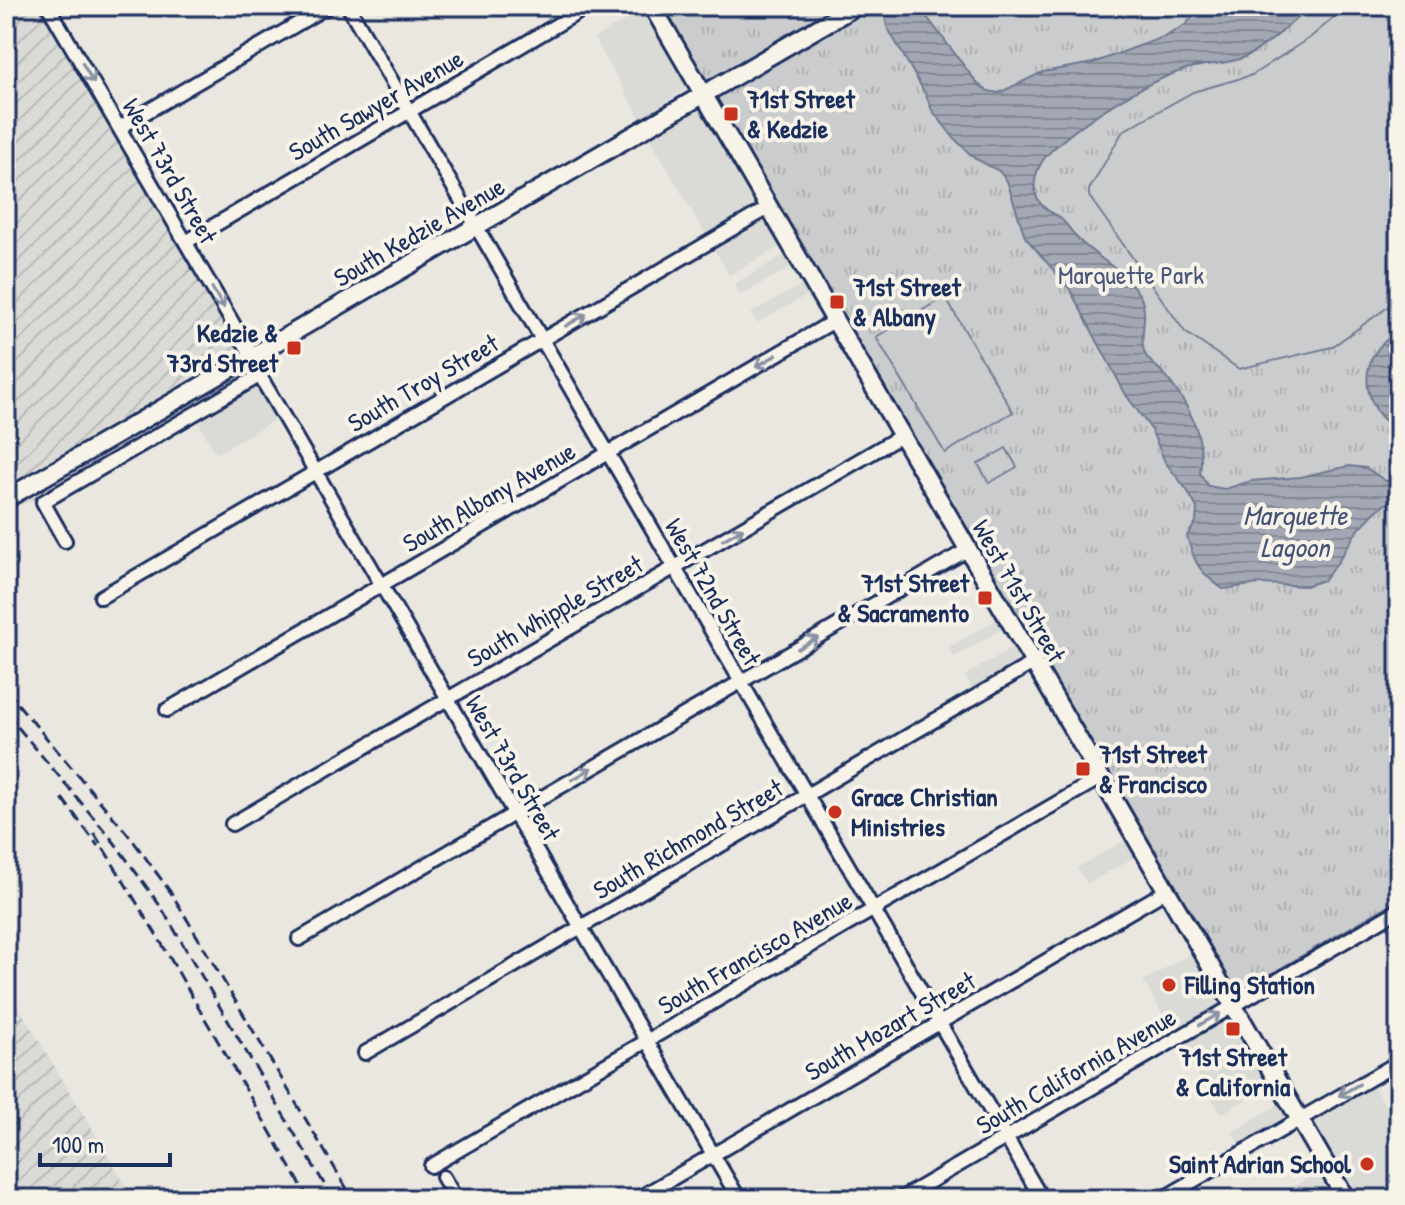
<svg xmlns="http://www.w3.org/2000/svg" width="1405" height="1205" viewBox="0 0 1405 1205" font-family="'Patrick Hand',sans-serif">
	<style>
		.built { fill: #dadad6 }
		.industrial { fill: url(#industrial-furrows) }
		.park { fill: url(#park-tufts); stroke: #737e96; stroke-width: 2 }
		.pitch { fill: #cbcccd; stroke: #737e96; stroke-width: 2 }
		.water { fill: url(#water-rules); stroke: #6d7892; stroke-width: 2 }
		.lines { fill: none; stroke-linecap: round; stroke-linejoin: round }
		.minor-casing { stroke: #1b2f5e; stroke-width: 18 }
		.major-casing { stroke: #1b2f5e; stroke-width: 22 }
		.minor { stroke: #f7f3e8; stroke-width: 12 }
		.major { stroke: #f7f3e8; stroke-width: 16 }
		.rail { stroke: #1b2f5e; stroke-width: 3; stroke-dasharray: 12 6; stroke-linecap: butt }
		.oneway { stroke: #8991a3 }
		.poi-dot { fill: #c8321e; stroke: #f7f3e8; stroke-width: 3 }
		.labels { text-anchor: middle; stroke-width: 8; stroke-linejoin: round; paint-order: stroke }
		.poi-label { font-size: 26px; font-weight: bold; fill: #1b2f5e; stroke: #f7f3e8; text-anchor: start }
		.street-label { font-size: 26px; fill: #1b2f5e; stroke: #f7f3e8 }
		.park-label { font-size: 26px; fill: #47567a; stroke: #f7f3e8 }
		.water-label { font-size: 28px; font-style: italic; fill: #445378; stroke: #f7f3e8 }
	</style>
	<defs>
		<pattern id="industrial-furrows" width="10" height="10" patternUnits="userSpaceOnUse" patternTransform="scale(2)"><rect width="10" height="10" fill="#dadad6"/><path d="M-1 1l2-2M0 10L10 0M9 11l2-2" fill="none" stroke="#babbba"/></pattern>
		<pattern id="park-tufts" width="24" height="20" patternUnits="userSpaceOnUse" patternTransform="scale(2)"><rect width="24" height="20" fill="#cbcccd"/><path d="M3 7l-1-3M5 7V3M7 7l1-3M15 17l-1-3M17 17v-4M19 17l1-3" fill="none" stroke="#aeb0b2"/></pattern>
		<pattern id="water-rules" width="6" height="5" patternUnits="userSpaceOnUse" patternTransform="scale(2)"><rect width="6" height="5" fill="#a3a8b4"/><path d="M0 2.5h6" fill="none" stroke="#848996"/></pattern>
	</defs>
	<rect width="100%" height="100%" fill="#eae7e0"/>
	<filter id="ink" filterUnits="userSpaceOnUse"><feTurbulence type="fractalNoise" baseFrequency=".0125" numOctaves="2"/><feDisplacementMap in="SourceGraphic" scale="16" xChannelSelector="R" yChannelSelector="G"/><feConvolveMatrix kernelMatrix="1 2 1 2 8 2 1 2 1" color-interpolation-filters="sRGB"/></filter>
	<g filter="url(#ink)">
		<path class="built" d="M643,10L688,88L641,119L594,38Z
			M701,108L758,208L707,237L648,135Z
			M765,217L781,246L729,275L713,247Z
			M786,254L793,266L741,295L734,284Z
			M803,284L809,294L757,323L751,313Z
			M256,383L276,419L216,454L196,418Z
			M998,619L1004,628L954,657L949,647Z
			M1014,646L1023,662L974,691L965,676Z
			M1127,839L1137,856L1087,884L1077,868Z
			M1192,953L1221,1003L1173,1032L1143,981Z
			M1227,1015L1270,1085L1221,1114L1179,1043Z
			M1373,1084L1399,1130V1199H1356L1310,1120Z
			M1281,1103L1289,1117L1240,1146L1232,1132Z
			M1320,1171L1336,1199H1272Z"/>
		<path class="industrial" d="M6,6H44L243,347L22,477L35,499L6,512Z
			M6,986L109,1157L133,1199H6Z"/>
		<path class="park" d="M662,6H1399V899L1245,989L1241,990L1233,985Z"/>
		<path class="pitch" d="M1347,6H1399V299L1332,347L1239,369L1185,332L1089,196V190L1123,131L1193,92L1252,75L1311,37Z
			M945,297L1013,412L945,453L876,337Z
			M1006,448L1017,467L989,483L978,464Z"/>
		<path class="water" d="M883,6L920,8L978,84L988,91L999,93L1043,72L1093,63L1166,36L1185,25L1203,6H1312C1289,23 1272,44 1245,57C1227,65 1206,63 1186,69C1141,84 1086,118 1052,150C1036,164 1026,192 1045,208C1049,212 1056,214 1060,218C1068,224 1072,234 1080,241C1100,260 1128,273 1141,298C1150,317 1136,340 1147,357C1150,362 1156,366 1160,370C1186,399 1206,433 1200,473L1208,486L1225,489L1251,481L1300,477L1349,466L1366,468L1386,481H1396L1399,478V495L1376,511L1357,531L1338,562L1324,580L1305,586L1259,584L1223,589C1200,573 1194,563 1187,536L1196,522L1197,508L1187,490L1165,462L1151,429L1126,395L1069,288L1025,237L1007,181L999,171L974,158L954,138L932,110L925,93L887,27Z
			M1399,328V428C1374,421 1362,387 1370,363C1374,349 1389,338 1399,328Z"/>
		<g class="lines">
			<g class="minor-casing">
				<path id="minor" d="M48,6L253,358
					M348,6L1042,1199
					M119,128L328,6
					M186,242L589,6
					M250,359L739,1199
					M65,541L43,502L259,376
					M101,597L768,208
					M167,710L834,321
					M232,824L901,436
					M299,939L967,550
					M365,1053L1033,663
					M431,1166L1100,778
					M443,1177L456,1199
					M637,1199L1166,891
					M900,1199L1399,910
					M1162,1199L1399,1062"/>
			</g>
			<g class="major-casing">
				<path id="major" d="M652,6L1346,1199
					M6,499L856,6"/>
			</g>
			<use href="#minor" class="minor"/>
			<use href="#major" class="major"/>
			<path class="rail" d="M6,690L131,838L172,894L353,1199
				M6,713L114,842L161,907L333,1199
				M62,798L98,846
				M94,833L159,939L309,1199"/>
		</g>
		<defs><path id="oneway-shaft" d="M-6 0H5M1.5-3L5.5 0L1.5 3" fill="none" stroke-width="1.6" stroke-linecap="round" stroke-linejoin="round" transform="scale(2)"/></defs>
		<g class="oneway">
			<use href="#oneway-shaft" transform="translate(88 73) rotate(60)"/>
			<use href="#oneway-shaft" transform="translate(218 298) rotate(60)"/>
			<use href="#oneway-shaft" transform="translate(576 320) rotate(-30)"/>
			<use href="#oneway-shaft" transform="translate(766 361) rotate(150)"/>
			<use href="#oneway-shaft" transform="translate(733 534) rotate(-30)"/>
			<use href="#oneway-shaft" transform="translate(808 643) rotate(-30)"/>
			<use href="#oneway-shaft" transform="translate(582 774) rotate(-30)"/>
			<use href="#oneway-shaft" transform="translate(1210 1019) rotate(-30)"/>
			<use href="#oneway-shaft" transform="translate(1349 1090) rotate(150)"/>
		</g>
	</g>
	<g class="poi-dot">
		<rect x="723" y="106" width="16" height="16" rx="4"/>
		<rect x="829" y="294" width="16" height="16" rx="4"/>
		<rect x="286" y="340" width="16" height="16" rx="4"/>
		<rect x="977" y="590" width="16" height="16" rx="4"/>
		<rect x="1075" y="761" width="16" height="16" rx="4"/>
		<circle cx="835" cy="812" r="8"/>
		<circle cx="1169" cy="985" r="8"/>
		<rect x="1225" y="1021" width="16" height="16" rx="4"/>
		<circle cx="1367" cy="1164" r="8"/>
	</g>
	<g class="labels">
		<g class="poi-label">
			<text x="747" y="108">71st Street<tspan x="747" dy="30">&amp; Kedzie</tspan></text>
			<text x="853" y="296">71st Street<tspan x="853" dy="30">&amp; Albany</tspan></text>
			<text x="278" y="342" text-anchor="end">Kedzie &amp;<tspan x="278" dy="30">73rd Street</tspan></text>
			<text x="969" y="592" text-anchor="end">71st Street<tspan x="969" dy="30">&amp; Sacramento</tspan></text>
			<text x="1099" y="763">71st Street<tspan x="1099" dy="30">&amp; Francisco</tspan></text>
			<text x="851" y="806">Grace Christian<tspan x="851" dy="30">Ministries</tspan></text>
			<text x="1185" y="994">Filling Station</text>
			<text x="1233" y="1066" text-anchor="middle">71st Street<tspan x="1233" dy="30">&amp; California</tspan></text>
			<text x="1351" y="1173" text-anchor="end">Saint Adrian School</text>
		</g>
		<g class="street-label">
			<text transform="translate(376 105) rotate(-30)" y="9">South Sawyer Avenue</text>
			<text transform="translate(170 171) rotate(60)" y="9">West 73rd Street</text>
			<text transform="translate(419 232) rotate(-30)" y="9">South Kedzie Avenue</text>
			<text transform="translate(423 383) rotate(-30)" y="9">South Troy Street</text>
			<text transform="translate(489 497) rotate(-30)" y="9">South Albany Avenue</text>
			<text transform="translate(1019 591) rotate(60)" y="9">West 71st Street</text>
			<text transform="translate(713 592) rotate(60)" y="9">West 72nd Street</text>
			<text transform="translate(555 611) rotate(-30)" y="9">South Whipple Street</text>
			<text transform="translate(513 768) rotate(60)" y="9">West 73rd Street</text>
			<text transform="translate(688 839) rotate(-30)" y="9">South Richmond Street</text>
			<text transform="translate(755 953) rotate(-30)" y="9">South Francisco Avenue</text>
			<text transform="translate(890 1026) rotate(-30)" y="9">South Mozart Street</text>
			<text transform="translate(1076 1071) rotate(-30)" y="9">South California Avenue</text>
		</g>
		<g class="park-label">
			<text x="1131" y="284">Marquette Park</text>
		</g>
		<g class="water-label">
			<text x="1295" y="525">Marquette<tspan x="1295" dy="32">Lagoon</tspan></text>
		</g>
	</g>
	<rect width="1405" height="1205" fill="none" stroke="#f7f3e8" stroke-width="32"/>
	<rect x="16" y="16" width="1373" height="1173" fill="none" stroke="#1b2f5e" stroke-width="3" filter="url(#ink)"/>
	<path d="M40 1153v12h130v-12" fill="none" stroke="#1b2f5e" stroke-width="4"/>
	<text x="52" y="1153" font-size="24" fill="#1b2f5e" stroke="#f7f3e8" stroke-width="6" paint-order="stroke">100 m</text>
</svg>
